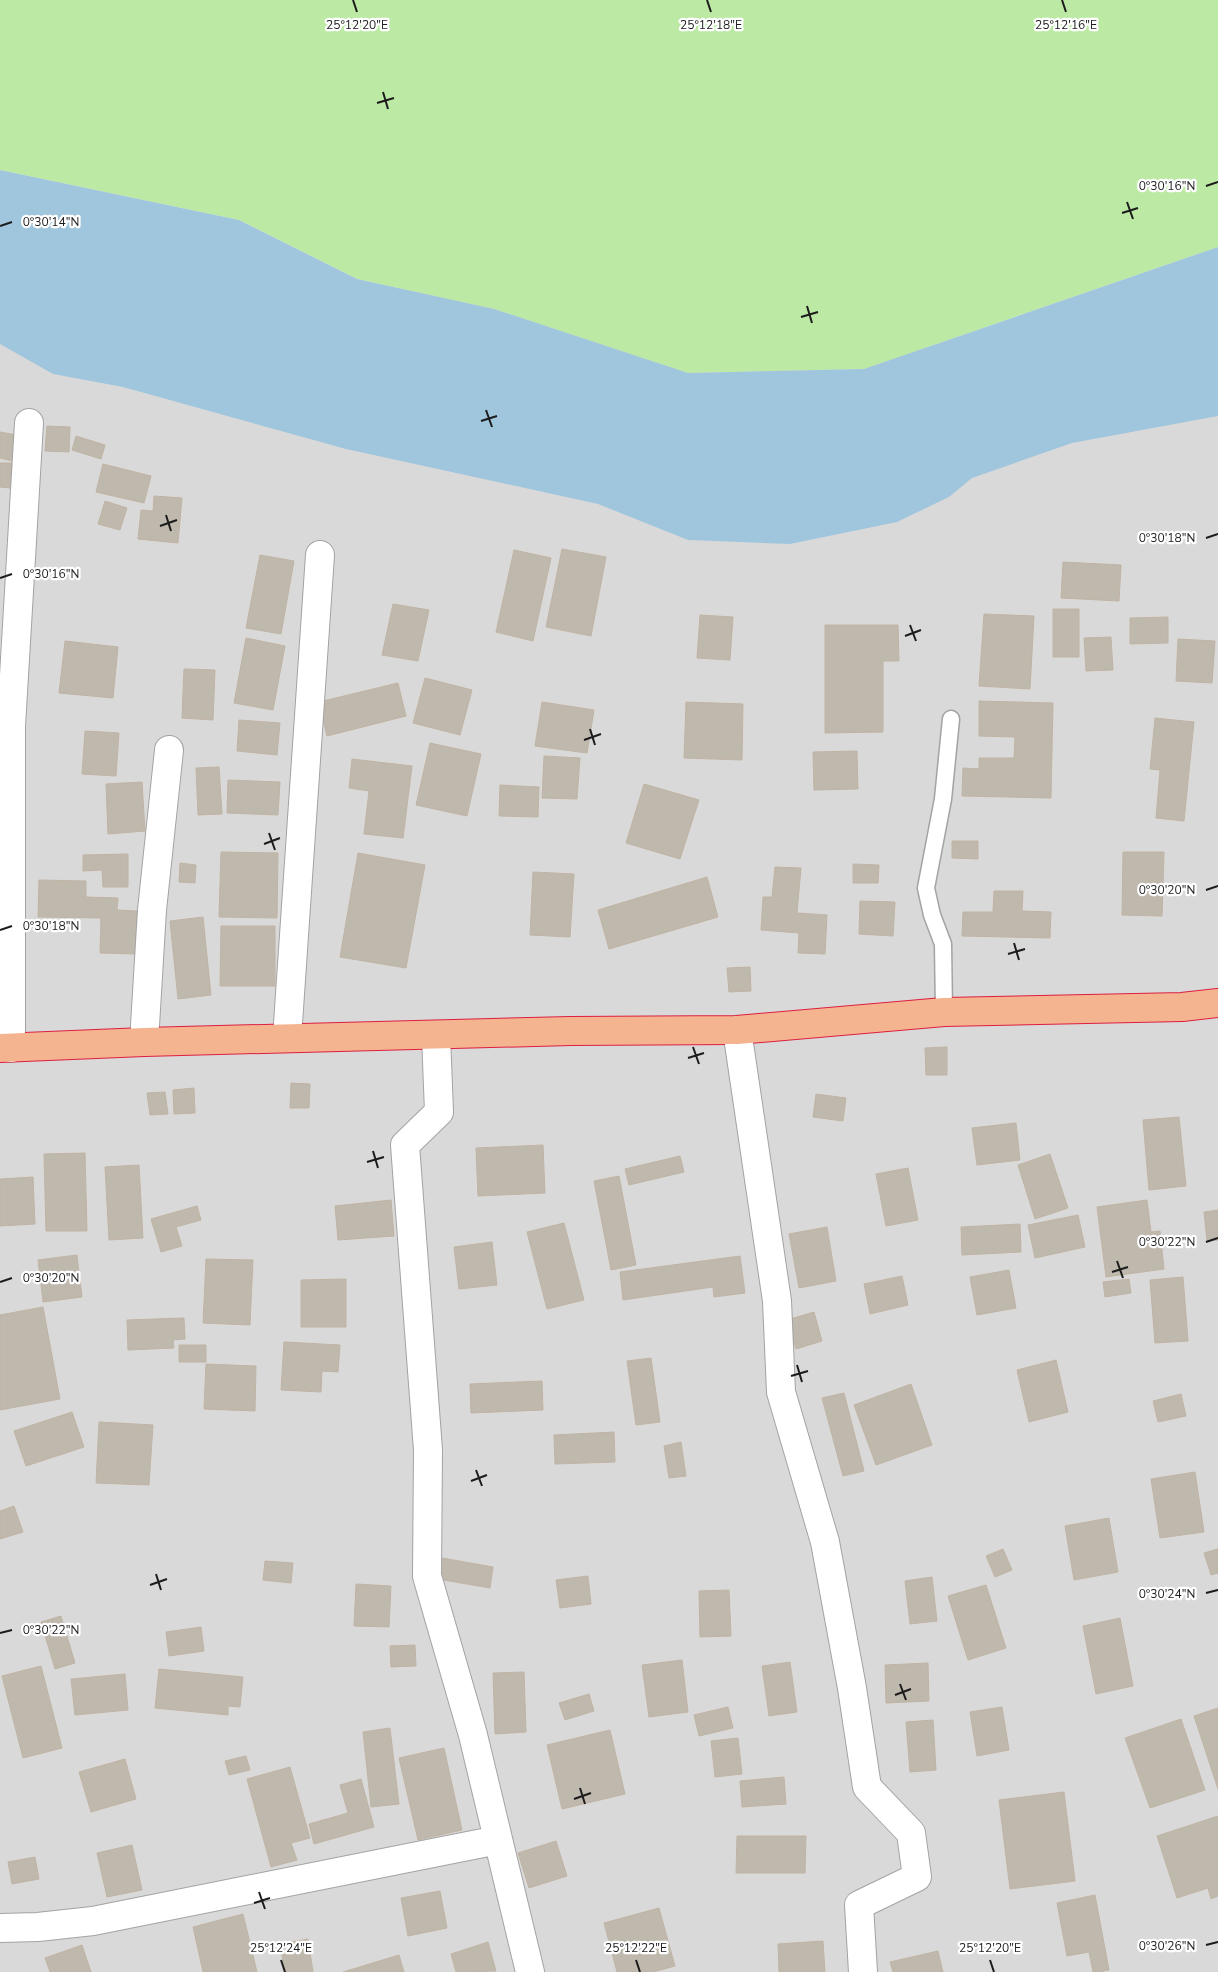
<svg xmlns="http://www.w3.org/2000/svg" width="1218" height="1972" viewBox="0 0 1218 1972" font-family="'Nunito Sans',sans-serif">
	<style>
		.residential { fill: #dad9d9 }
		.grass { fill: #bceaa5 }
		.water { fill: #a0c6dd }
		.building { fill: #bfb8ad; stroke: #c0b4a3 }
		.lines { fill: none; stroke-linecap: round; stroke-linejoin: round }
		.service-casing { stroke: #a3a3a3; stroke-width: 19 }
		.minor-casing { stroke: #a3a3a3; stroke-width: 30 }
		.trunk-casing { stroke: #dc1e41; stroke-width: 30 }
		.service { stroke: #fff; stroke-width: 16 }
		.minor { stroke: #fff; stroke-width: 28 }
		.trunk { stroke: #f4b48f; stroke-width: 28 }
		.ticks { fill: none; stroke: #1c1c1c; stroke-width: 2 }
		.ticks-label { font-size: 12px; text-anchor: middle; fill: #1c1c1c; stroke: #fff; stroke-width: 4.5; stroke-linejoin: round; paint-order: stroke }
	</style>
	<rect width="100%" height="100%" fill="#eeece1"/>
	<path class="residential" d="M0,245L859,339L1218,361V1972H0Z"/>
	<path class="grass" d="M0,0H1218V247L864,369L688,373L494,309L357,279L239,220L0,170Z"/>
	<path class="water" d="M0,170L239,220L357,279L494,309L688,373L864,369L1218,247V416L1072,443L972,478L949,497L897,522L790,544L688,540L598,504L346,449L123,387L53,374L0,344Z"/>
	<path class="building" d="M47,426L70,427L69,452L45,451Z
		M0,432L17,435L12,461L0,458Z
		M76,436L105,445L101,459L72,450Z
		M0,463H12L10,488L0,487Z
		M103,464L151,476L144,503L96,492Z
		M154,496L182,498L178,543L138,539L141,510L153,511Z
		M105,501L127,508L120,530L98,524Z
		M562,549L606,557L591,636L546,627Z
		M514,550L551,558L533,641L496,632Z
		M260,555L294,561L281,634L246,628Z
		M1063,562L1121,565L1119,601L1061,598Z
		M393,604L429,610L418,661L382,655Z
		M1053,609H1079V657H1053Z
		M984,614L1034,616L1030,689L979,686Z
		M700,615L733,617L730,660L697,658Z
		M1168,617V643L1130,644V618Z
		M825,625H898L899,661H883V732L825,733Z
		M1111,637L1113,670L1086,671L1084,638Z
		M246,638L285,646L273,710L234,703Z
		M1178,639L1215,641L1212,683L1176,681Z
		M65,641L118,647L113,698L59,693Z
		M184,669L215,670L213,720L182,718Z
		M425,678L472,690L460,735L413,723Z
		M398,683L406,716L327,736L319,702Z
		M979,701L1053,703L1051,798L962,796L963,768L979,769V758H1014L1015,737L979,736Z
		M542,702L594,710L587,753L535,746Z
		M686,702L743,704L742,760L684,758Z
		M1155,718L1194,722L1184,821L1156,818L1160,770L1150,769Z
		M239,720L280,723L277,755L237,751Z
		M85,731L119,733L116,776L82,774Z
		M430,743L481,754L467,816L416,805Z
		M857,751L858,789L814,790L813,752Z
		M544,756L580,758L577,799L542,798Z
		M352,759L412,766L403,838L364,834L369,791L349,788Z
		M219,767L222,814L198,815L196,768Z
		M228,780L280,782L278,815L227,813Z
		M142,782L145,831L108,834L106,784Z
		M644,784L699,800L680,859L626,843Z
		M500,785L539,787L538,817L499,816Z
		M952,841H978V859L952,858Z
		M221,852L278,853L277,918L219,917Z
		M1123,852H1164L1162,916L1122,915Z
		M358,853L425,865L406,968L340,957Z
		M128,854V887H103L102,870L83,871V855Z
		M180,863L196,865L195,883L179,882Z
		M853,864L879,865L878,883H853Z
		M775,867L801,868L797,913L827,915L825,954L798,953L799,933L761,930L763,897H772Z
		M533,872L574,874L570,937L530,935Z
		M707,877L718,917L609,949L598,910Z
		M39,880L86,881V897L118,898L117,910L137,911L136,954L100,953L101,918L38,917Z
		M994,891H1023L1022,911L1051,912L1050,938L962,936L963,912H993Z
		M860,901L895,902L893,936L859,934Z
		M203,917L211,995L178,999L170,921Z
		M221,926H275V986H220Z
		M750,967L751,991L729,992L727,968Z
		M947,1047V1075H926L925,1048Z
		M291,1083L310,1084L309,1108H290Z
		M194,1088L195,1113L174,1114L173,1090Z
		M165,1092L168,1114L150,1115L147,1093Z
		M816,1094L846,1098L843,1121L813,1117Z
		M1179,1117L1186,1186L1149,1190L1143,1120Z
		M1016,1123L1020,1160L977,1165L972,1128Z
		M543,1145L545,1193L478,1196L476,1148Z
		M85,1153L87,1231H46L44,1154Z
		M1050,1154L1068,1208L1035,1219L1018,1165Z
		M680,1156L684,1172L629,1185L625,1169Z
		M139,1165L143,1238L109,1240L105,1167Z
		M908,1168L918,1220L886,1226L876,1174Z
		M619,1176L636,1265L611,1270L594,1181Z
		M33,1177L35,1224L0,1226V1179Z
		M391,1200L394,1236L338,1240L335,1206Z
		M1147,1200L1151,1232L1160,1231L1164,1269L1106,1277L1097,1207Z
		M197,1206L201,1220L176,1227L182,1246L161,1252L151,1219Z
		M1218,1210V1240L1207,1241L1204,1212Z
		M1078,1215L1085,1247L1035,1258L1028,1225Z
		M564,1223L584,1300L547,1309L527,1232Z
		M1020,1224L1021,1252L962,1255L961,1227Z
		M827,1227L836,1281L799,1288L789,1234Z
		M492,1242L497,1285L459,1289L454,1247Z
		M77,1255L82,1297L43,1302L38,1260Z
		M740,1256L745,1293L714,1297L713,1287L623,1300L620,1272Z
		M206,1259L253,1260L250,1325L203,1323Z
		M1009,1270L1016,1308L977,1315L970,1277Z
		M902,1276L908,1305L870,1314L864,1284Z
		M1183,1277L1188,1341L1155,1343L1150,1280Z
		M346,1279V1327H301V1280Z
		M1129,1279L1131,1293L1105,1297L1103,1282Z
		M43,1307L60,1399L0,1410V1315Z
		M814,1312L822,1341L796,1349L787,1320Z
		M184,1318L185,1339L173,1340L174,1348L128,1350L127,1320Z
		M284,1342L340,1345L338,1372L322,1371L321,1392L281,1390Z
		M179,1345H206V1362H179Z
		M651,1358L660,1422L636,1425L627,1361Z
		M1056,1360L1068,1412L1029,1422L1017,1370Z
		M206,1364L256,1366L255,1411L204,1409Z
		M542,1381L543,1410L471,1413L470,1384Z
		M911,1384L932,1445L876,1465L854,1405Z
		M844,1393L864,1471L843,1476L822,1398Z
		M1181,1394L1186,1416L1158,1422L1153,1401Z
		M72,1412L84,1447L26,1466L14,1431Z
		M99,1422L153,1425L149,1485L96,1483Z
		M614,1432L615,1462L555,1464L554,1435Z
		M681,1442L686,1476L669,1478L664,1446Z
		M1195,1472L1204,1532L1160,1538L1151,1479Z
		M14,1506L23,1532L0,1539V1511Z
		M1109,1518L1118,1572L1074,1580L1065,1526Z
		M1003,1549L1012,1570L995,1577L986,1556Z
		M1218,1549V1573L1211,1575L1204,1553Z
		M442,1558L493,1567L490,1588L438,1579Z
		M265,1561L293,1563L291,1583L263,1580Z
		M588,1576L591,1604L560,1608L556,1580Z
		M932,1577L937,1621L910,1624L905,1581Z
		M356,1584L391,1586L389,1627L354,1626Z
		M986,1585L1006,1648L968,1660L948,1596Z
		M729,1590L731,1636L700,1637L699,1591Z
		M61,1616L75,1663L55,1669L41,1622Z
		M1120,1618L1133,1686L1096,1694L1083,1626Z
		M201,1627L204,1651L169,1656L166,1632Z
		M415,1645L416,1666L391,1667L390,1646Z
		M682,1660L688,1712L649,1717L642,1665Z
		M790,1662L797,1712L769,1716L762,1666Z
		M928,1663L929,1701L886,1703L885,1665Z
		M41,1666L62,1748L23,1758L2,1676Z
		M159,1669L243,1677L240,1707L228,1706V1715L155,1708Z
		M524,1672L526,1732L495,1734L493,1673Z
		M125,1674L128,1710L75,1715L71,1679Z
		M589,1694L594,1711L565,1720L559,1703Z
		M728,1707L733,1728L699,1736L694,1715Z
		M1002,1707L1009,1750L977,1756L970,1712Z
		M1218,1708V1789L1194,1716Z
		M1181,1719L1205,1790L1150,1808L1125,1738Z
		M933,1720L936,1770L910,1772L906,1722Z
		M390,1728L399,1804L371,1807L363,1732Z
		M610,1730L625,1794L562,1809L547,1745Z
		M738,1738L742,1774L715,1777L711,1741Z
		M444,1748L462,1830L418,1840L399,1758Z
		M246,1756L250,1770L229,1775L225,1761Z
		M125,1759L136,1799L91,1812L79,1772Z
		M290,1767L310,1838L291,1843L297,1860L271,1867L247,1779Z
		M784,1777L786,1804L742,1807L740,1781Z
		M361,1779L374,1827L314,1844L309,1824L348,1813L340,1785Z
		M1064,1792L1075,1881L1010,1889L999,1800Z
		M1218,1816V1896L1211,1899L1208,1888L1177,1898L1157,1836Z
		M737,1836H806L805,1873H736Z
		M556,1841L567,1876L529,1888L518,1853Z
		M132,1845L142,1890L107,1897L97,1853Z
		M35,1857L39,1879L12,1884L8,1862Z
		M440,1891L447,1928L408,1936L401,1898Z
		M1095,1895L1109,1970L1099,1972H1093L1089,1952L1067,1956L1057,1903Z
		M659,1908L675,1966L653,1972H617L604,1923Z
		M243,1914L257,1972H203L193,1927Z
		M308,1939L313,1972H285L280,1944Z
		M823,1941L825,1972H779L778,1944Z
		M488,1942L496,1971L456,1972L451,1954Z
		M82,1945L91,1972H50L45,1958Z
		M938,1951L943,1972H893L890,1962Z
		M399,1955L404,1972H343Z"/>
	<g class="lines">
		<g class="service-casing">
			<path id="service" d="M944,1012L943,944L932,915L926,888L943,799L951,719"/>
		</g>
		<g class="minor-casing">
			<path id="minor" d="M737,1030L777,1301L781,1392L825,1542L852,1688L867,1787L911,1833L917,1877L859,1905L863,1972
				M436,1036L439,1112L405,1145L428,1450L427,1576L473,1735L530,1972
				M287,1038L320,555
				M144,1042L152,910L169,750
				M11,1048V726L29,423
				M0,1928L38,1927L93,1921L498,1840"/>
		</g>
		<g class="trunk-casing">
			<path id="trunk" d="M0,1048L144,1042L571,1031L737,1030L944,1012L1182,1007L1218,1003"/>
		</g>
		<use href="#service" class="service"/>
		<use href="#minor" class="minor"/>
		<use href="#trunk" class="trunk"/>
	</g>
	<path class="ticks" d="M353,0L357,12M707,0L711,12M1062,0L1066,12M383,92L388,109M377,103L394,98M1206,186L1218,182M1127,202L1133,219M1122,213L1138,208M0,226L12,222M807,306L812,323M801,317L818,312M486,410L492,427M481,421L497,416M166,515L171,531M160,526L177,520M1206,538L1218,534M0,578L12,574M910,625L916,641M905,636L921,630M590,729L595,745M584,740L601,734M269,833L275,850M264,844L280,838M1206,890L1218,886M0,930L12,926M1014,943L1019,960M1008,954L1025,949M693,1047L699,1064M688,1058L704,1053M373,1151L378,1168M367,1162L384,1157M1206,1242L1218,1238M1117,1261L1123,1278M1112,1272L1128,1267M0,1282L12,1278M797,1365L802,1382M791,1376L808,1371M476,1470L482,1486M471,1481L487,1475M156,1574L161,1590M150,1585L167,1579M1206,1593L1218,1590M0,1633L12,1630M900,1684L906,1700M895,1695L911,1689M580,1788L585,1804M574,1799L591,1793M259,1892L265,1909M254,1903L270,1898M1206,1945L1218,1942M281,1960L285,1972M636,1960L640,1972M990,1960L994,1972"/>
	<g class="ticks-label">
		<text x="357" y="29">25°12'20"E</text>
		<text x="711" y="29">25°12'18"E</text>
		<text x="1066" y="29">25°12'16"E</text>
		<text x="1167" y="190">0°30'16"N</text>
		<text x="51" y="226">0°30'14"N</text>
		<text x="1167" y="542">0°30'18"N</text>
		<text x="51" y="578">0°30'16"N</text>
		<text x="1167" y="894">0°30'20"N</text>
		<text x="51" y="930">0°30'18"N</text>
		<text x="1167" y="1246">0°30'22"N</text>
		<text x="51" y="1282">0°30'20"N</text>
		<text x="1167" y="1598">0°30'24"N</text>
		<text x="51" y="1634">0°30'22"N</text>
		<text x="1167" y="1950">0°30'26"N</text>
		<text x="281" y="1952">25°12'24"E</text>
		<text x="636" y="1952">25°12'22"E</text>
		<text x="990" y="1952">25°12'20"E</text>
	</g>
</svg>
